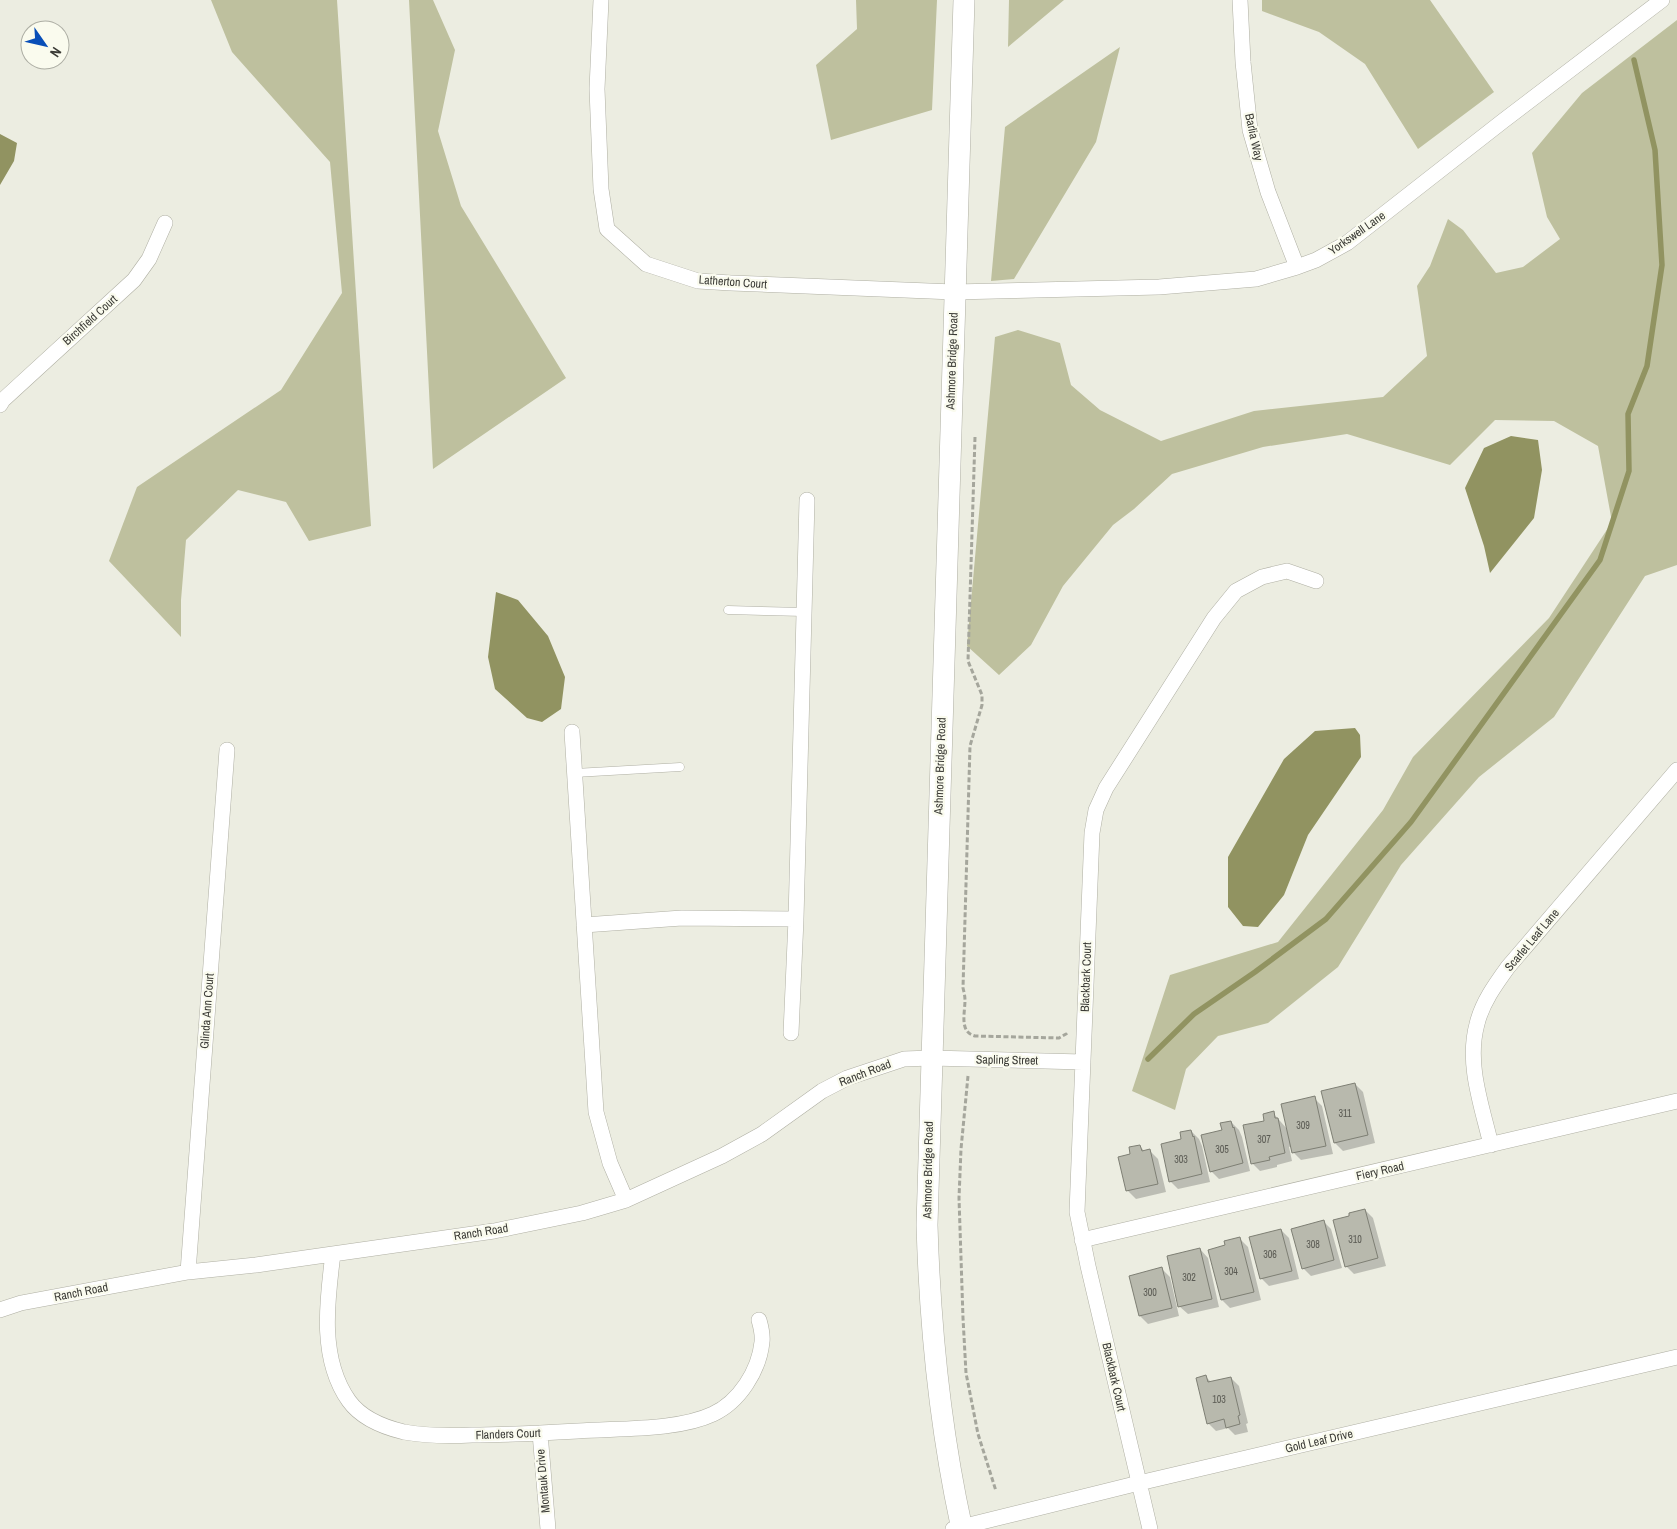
<svg xmlns="http://www.w3.org/2000/svg" width="1677" height="1529" viewBox="0 0 1677 1529" font-family="'Archivo Narrow',sans-serif">
	<style>
		.green { fill: #bec09e }
		.water { fill: #919361 }
		.shadow { fill: #0003 }
		.lines { fill: none; stroke-linecap: round; stroke-linejoin: round }
		.stream { stroke: #919361; stroke-width: 5.5 }
		.building { fill: #b8b9ad; stroke: #7e7f74 }
		.service-casing { stroke: #afafa3; stroke-width: 9 }
		.minor-casing { stroke: #afafa3; stroke-width: 16 }
		.secondary-casing { stroke: #afafa3; stroke-width: 22 }
		.path { stroke: #a5a69c; stroke-width: 3; stroke-dasharray: 5 2.5; stroke-linecap: butt }
		.service { stroke: #fff; stroke-width: 8 }
		.minor { stroke: #fff; stroke-width: 15 }
		.secondary { stroke: #fff; stroke-width: 21 }
		.labels { text-anchor: middle; stroke-width: 4.5; stroke-linejoin: round; paint-order: stroke }
		.number-label { font-size: 10px; fill: #5a5a53 }
		.street-label { font-size: 12px; fill: #3a3a35; stroke: #fafbee }
	</style>
	<rect width="100%" height="100%" fill="#ecede1"/>
	<path class="green" d="M211,0H337L371,526L309,541L286,502L238,490L186,540L181,600V637L109,561L137,487L281,390L342,293L330,162L232,52Z
		M409,0H433L455,50L438,131L461,206L566,378L433,469Z
		M856,0H937L932,110L831,140L816,65L857,29Z
		M1009,0H1064L1008,47Z
		M1262,0H1430L1494,92L1418,149L1365,64L1319,32L1262,11Z
		M1677,20V565L1645,576L1554,717L1479,777L1401,865L1338,967L1268,1023L1218,1036L1186,1069L1175,1110L1132,1091L1170,975L1278,942L1383,810L1413,757L1549,618L1612,522L1598,446L1554,421L1495,420L1450,465L1347,434L1263,447L1172,474L1134,509L1113,525L1063,586L1031,645L999,675L967,646L995,337L1018,330L1060,343L1071,385L1100,410L1161,441L1254,411L1383,397L1427,356L1417,286L1430,266L1448,219L1463,230L1496,273L1523,267L1560,239L1547,217L1532,153L1582,93Z
		M1120,47L1096,142L1014,279L991,281L1005,127Z"/>
	<path class="water" d="M0,134L17,143L14,161L0,185Z
		M1511,436L1538,440L1542,470L1534,518L1490,573L1484,546L1465,488L1484,448Z
		M496,592L518,600L548,636L565,677L561,709L542,722L527,718L495,689L488,657Z
		M1355,728L1360,735L1361,757L1308,835L1284,895L1258,927L1243,926L1228,907V857L1284,759L1315,731Z"/>
	<path class="shadow" d="M1355,1084L1363,1092L1375,1143L1343,1151L1335,1143Z
		M1314,1098L1322,1106L1333,1154L1301,1160L1293,1152L1292,1146L1289,1147L1292,1161L1277,1165V1167L1260,1171L1252,1163L1266,1122L1273,1113L1288,1130Z
		M1231,1122L1239,1130L1242,1137L1250,1171L1219,1179L1211,1171L1223,1131Z
		M1191,1131L1199,1139L1202,1146L1210,1182L1178,1189L1170,1181L1183,1140Z
		M1140,1146L1145,1152L1150,1151L1158,1159L1166,1192L1136,1199L1128,1191L1120,1158L1132,1155Z
		M1365,1210L1373,1218L1386,1266L1354,1274L1346,1266L1351,1217Z
		M1323,1221L1331,1229L1342,1268L1311,1276L1303,1268Z
		M1281,1230L1289,1238L1299,1279L1269,1286L1261,1278Z
		M1240,1239L1248,1247L1261,1300L1230,1308L1222,1300L1227,1246Z
		M1200,1249L1208,1258L1219,1307L1188,1314L1179,1306Z
		M1162,1269L1170,1277L1179,1316L1148,1324L1140,1316L1131,1276Z
		M1206,1377L1212,1383L1231,1378L1239,1386L1248,1423L1246,1424L1248,1432L1235,1435L1228,1428L1216,1431L1208,1423Z"/>
	<g class="lines">
		<path class="stream" d="M1148,1059L1194,1014L1255,972L1326,919L1411,822L1600,560L1629,471L1628,414L1647,366L1662,265L1655,150L1634,60"/>
	</g>
	<path class="building" d="M1355,1083L1368,1135L1334,1143L1321,1091Z
		M1315,1096L1326,1146L1292,1153L1281,1104Z
		M1274,1111L1275,1118H1278L1285,1153L1269,1157L1270,1160L1251,1164L1243,1125L1264,1121L1263,1114Z
		M1231,1121L1233,1128L1234,1127L1243,1163L1210,1172L1201,1135L1222,1130L1220,1123Z
		M1191,1130L1193,1137L1194,1136L1202,1174L1169,1182L1161,1144L1181,1139L1180,1132Z
		M1140,1145L1142,1151L1150,1149L1158,1184L1126,1191L1118,1157L1130,1154L1129,1147Z
		M1365,1209L1378,1258L1345,1267L1333,1220L1349,1216V1213Z
		M1324,1220L1334,1260L1302,1269L1291,1229Z
		M1281,1229L1292,1271L1260,1279L1249,1237Z
		M1240,1237L1254,1292L1221,1300L1208,1250L1225,1245L1224,1241Z
		M1200,1248L1212,1299L1178,1307L1167,1256Z
		M1162,1267L1172,1308L1139,1316L1129,1276Z
		M1206,1375L1208,1382L1231,1377L1240,1415L1238,1416L1240,1424L1226,1428L1224,1419L1207,1424L1196,1378Z"/>
	<g class="lines">
		<g class="service-casing">
			<path id="service" d="M728,610L804,612
				M575,773L680,767"/>
		</g>
		<g class="minor-casing">
			<path id="minor" d="M601,0L597,89L601,189L607,229L646,264L698,281L731,283L954,292L1159,287L1256,279L1297,267L1316,260L1347,243L1503,121L1662,0
				M1240,0L1243,62L1250,130L1268,192L1297,267
				M0,405L3,400L134,280L149,259L165,223
				M572,732L596,1112L610,1163L626,1200
				M584,925L682,918L796,919
				M791,1033L796,919L807,500
				M1491,1145C1482,1106 1466,1064 1477,1024C1482,1003 1495,985 1508,967L1677,770
				M1082,1240L1677,1101
				M333,1254C327,1301 319,1359 349,1401C362,1419 383,1427 404,1432C426,1436 450,1436 472,1435C507,1435 543,1433 578,1431C618,1428 677,1431 713,1414C739,1402 759,1371 762,1342C763,1334 761,1327 759,1320
				M188,1272L227,750
				M0,1310L21,1303L188,1272L256,1265L494,1231L582,1213L626,1200L722,1156L762,1134L822,1091L847,1078L904,1059L931,1058L1083,1062
				M540,1433L548,1529
				M953,1529L1139,1483L1677,1357
				M1150,1529L1088,1266L1077,1212L1092,833L1096,810L1106,788L1214,618L1236,591L1262,577L1287,571L1316,581"/>
		</g>
		<g class="secondary-casing">
			<path id="secondary" d="M962,1529C940,1429 930,1327 927,1225L964,0"/>
		</g>
		<path class="path" d="M975,437L968,661L982,695V705L970,746L963,988C964,992 965,996 965,1000C965,1013 959,1032 975,1036L1059,1038L1066,1034L1067,1037
			M968,1076L961,1149L959,1198L963,1318L966,1373L978,1434L996,1491"/>
		<use href="#service" class="service"/>
		<use href="#minor" class="minor"/>
		<use href="#secondary" class="secondary"/>
	</g>
	<g class="labels">
		<g class="number-label">
			<text x="1345" y="1117">311</text>
			<text x="1303" y="1129">309</text>
			<text x="1264" y="1143">307</text>
			<text x="1222" y="1153">305</text>
			<text x="1181" y="1163">303</text>
			<text x="1355" y="1243">310</text>
			<text x="1313" y="1248">308</text>
			<text x="1270" y="1258">306</text>
			<text x="1231" y="1275">304</text>
			<text x="1189" y="1281">302</text>
			<text x="1150" y="1296">300</text>
			<text x="1219" y="1403">103</text>
		</g>
		<g class="street-label">
			<text transform="translate(1254 137) rotate(78)" y="4">Barlia Way</text>
			<text transform="translate(1357 233) rotate(-35)" y="4">Yorkswell Lane</text>
			<text transform="translate(733 282) rotate(4)" y="4">Latherton Court</text>
			<text transform="translate(90 320) rotate(-42)" y="4">Birchfield Court</text>
			<text transform="translate(952 361) rotate(-88)" y="4">Ashmore Bridge Road</text>
			<text transform="translate(940 766) rotate(-88)" y="4">Ashmore Bridge Road</text>
			<text transform="translate(1532 940) rotate(-50)" y="4">Scarlet Leaf Lane</text>
			<text transform="translate(1086 977) rotate(-88)" y="4">Blackbark Court</text>
			<text transform="translate(207 1011) rotate(-86)" y="4">Glinda Ann Court</text>
			<text transform="translate(1007 1060) rotate(1)" y="4">Sapling Street</text>
			<text transform="translate(865 1073) rotate(-21)" y="4">Ranch Road</text>
			<text transform="translate(928 1170) rotate(-89)" y="4">Ashmore Bridge Road</text>
			<text transform="translate(1380 1171) rotate(-13)" y="4">Fiery Road</text>
			<text transform="translate(481 1232) rotate(-9)" y="4">Ranch Road</text>
			<text transform="translate(81 1292) rotate(-11)" y="4">Ranch Road</text>
			<text transform="translate(1114 1377) rotate(77)" y="4">Blackbark Court</text>
			<text transform="translate(508 1434) rotate(-2)" y="4">Flanders Court</text>
			<text transform="translate(1319 1441) rotate(-13)" y="4">Gold Leaf Drive</text>
			<text transform="translate(543 1481) rotate(-95)" y="4">Montauk Drive</text>
		</g>
	</g>
	<g transform="translate(45 45) rotate(124)"><circle r="24" fill="#fafbee" stroke="#adaea4"/>
	<path d="M0-4L9 19L0 12L-9 19Z" fill="#084eb8"/>
	<text y="-8" font-size="14" font-weight="bold" text-anchor="middle" fill="#3a3a35">N</text>
	</g>
</svg>
